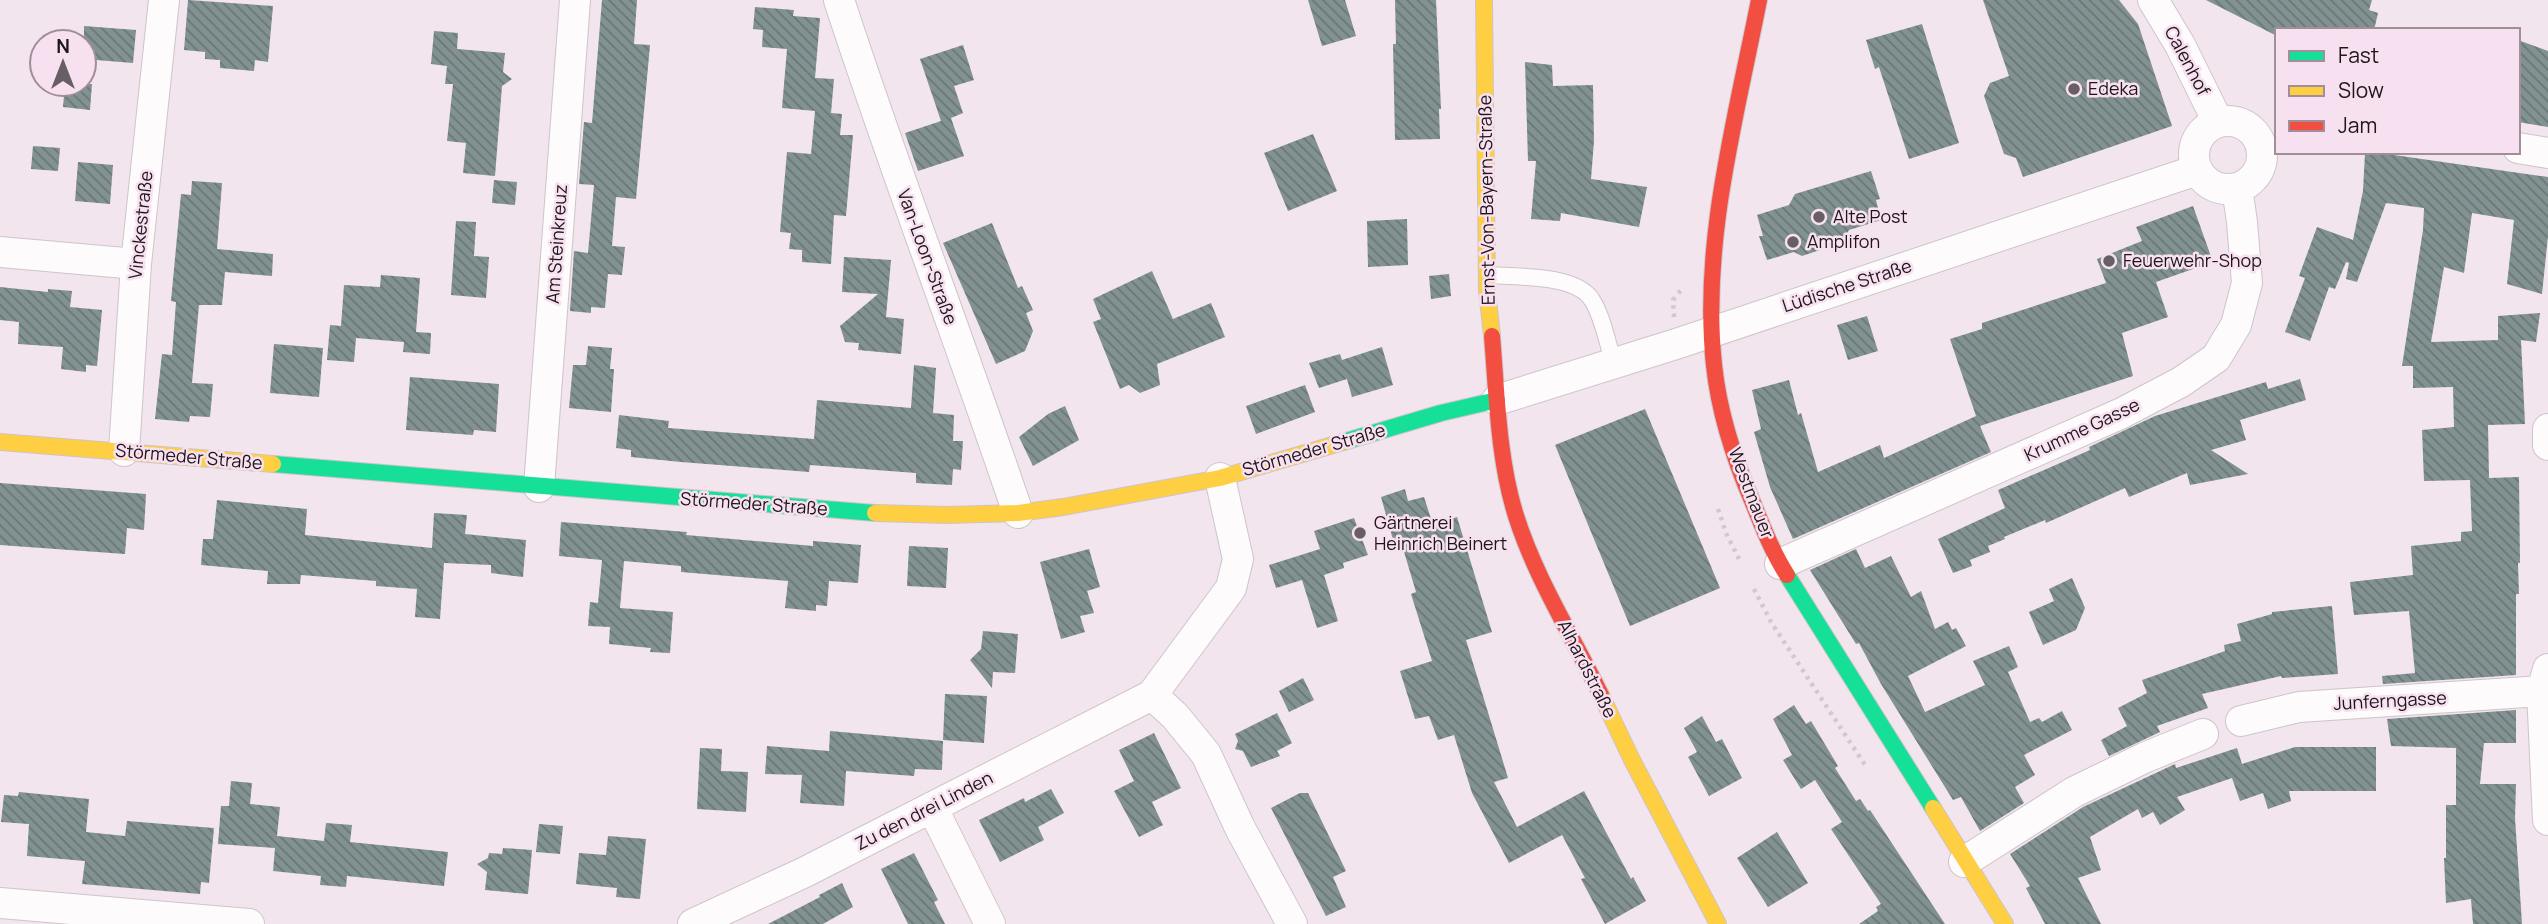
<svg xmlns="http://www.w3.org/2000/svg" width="2548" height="924" viewBox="0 0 2548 924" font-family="Manrope,sans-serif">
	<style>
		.building { fill: url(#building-back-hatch) }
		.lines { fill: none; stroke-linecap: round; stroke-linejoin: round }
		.lane-casing { stroke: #cec4ca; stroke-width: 18 }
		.street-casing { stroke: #cec4ca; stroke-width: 32 }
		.fast-casing { stroke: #cec4ca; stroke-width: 18 }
		.slow-casing { stroke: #cec4ca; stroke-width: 18 }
		.jam-casing { stroke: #cec4ca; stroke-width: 18 }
		.path { stroke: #cfcacd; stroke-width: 4.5; stroke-dasharray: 3.5 5; stroke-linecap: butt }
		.lane { stroke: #fdfbfc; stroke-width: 16 }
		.street { stroke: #fdfbfc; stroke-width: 30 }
		.fast { stroke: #16e098; stroke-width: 16 }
		.slow { stroke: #ffcf43; stroke-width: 16 }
		.jam { stroke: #f24e42; stroke-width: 16 }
		.poi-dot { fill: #685e65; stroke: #f7e0ef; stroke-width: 2.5 }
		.labels { text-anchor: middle; stroke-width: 5; stroke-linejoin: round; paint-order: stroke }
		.street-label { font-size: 18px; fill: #1e161b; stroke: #f7e0ef }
		.poi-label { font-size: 18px; fill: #1e161b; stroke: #f7e0ef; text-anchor: start }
	</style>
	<defs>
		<pattern id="building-back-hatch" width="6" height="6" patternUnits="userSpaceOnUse" patternTransform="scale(1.75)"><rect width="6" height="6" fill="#829292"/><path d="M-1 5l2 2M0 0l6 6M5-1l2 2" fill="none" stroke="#6a7676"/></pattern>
	</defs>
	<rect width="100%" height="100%" fill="#f2e5ee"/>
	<path class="building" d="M188,0L273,6L268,62L255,60L254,71L220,68V60L205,59V52L184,50Z
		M602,0H637L634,44L650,45L636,199L616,197L612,246L625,247L622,275L608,274L605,308L591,307V313L570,311L574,251L588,253L594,185L579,184L584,122L592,123Z
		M1308,0H1345L1356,36L1322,46Z
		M1395,0H1436L1441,109H1439L1440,139L1395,140L1393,44H1396Z
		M1983,0H2119L2138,24L2172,126L2023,177L2016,158L2004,154L1984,96L1990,83L2009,76Z
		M2206,0H2372L2369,10L2378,13L2374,30H2277V36Z
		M755,7L794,10L793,16L820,18L815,78L834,79L831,113L842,114L840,135H853L846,216L834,215L831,264L802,262V250L789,249L791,233L780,232L787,152L811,154L815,111L782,108L787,49L762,47L763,30L753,29Z
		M1922,24L1959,143L1909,159L1879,67L1875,69L1866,40Z
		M84,26L136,30L133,63L84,59Z
		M434,31L458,33L457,49L505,53L503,72L512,79L502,86L495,176L463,173L466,143L447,141L453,84H445L447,66L431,64Z
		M2518,40L2548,51V127L2518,122Z
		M963,45L974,80L954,86L963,113L951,118L964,156L918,171L905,133L941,121L920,59Z
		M1525,62L1552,65L1553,86L1593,85L1594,141L1591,179L1647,187L1639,227L1561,213L1560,221L1531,219L1536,161H1528Z
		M65,84H92L90,110L63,107Z
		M1313,134L1337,191L1288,211L1264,153Z
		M33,146L60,148L58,171L31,169Z
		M2365,153L2387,154L2548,177V236L2542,294L2507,284L2514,220L2472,213L2464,273L2444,267L2431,342L2498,340V316L2540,313L2536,342L2521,340L2525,424L2488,425L2489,478L2519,477L2520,563H2518L2519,594H2516V675L2383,684L2382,676L2415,673L2409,611L2354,615L2350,582L2413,575L2411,546L2461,541V532L2472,531L2470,480L2424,481L2422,430L2454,427L2453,387L2413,388V366H2402L2423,230L2424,208L2386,203L2357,282L2346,279L2349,263L2346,262L2335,289L2329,287L2310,341L2285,332L2305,278L2299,276L2317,227L2353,240L2363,191Z
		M78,162L113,165L110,204L75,201Z
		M1871,171L1880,199L1876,200L1881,220L1849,230L1845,237L1835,240L1832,246L1802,256L1794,252L1767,260L1759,236H1763L1757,215L1789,205L1795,194Z
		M494,180L517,182L515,205L492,203Z
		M192,181L222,183L217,249L273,254L272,276L225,272L222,305H199L192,383L213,384L210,417L190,416L189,422L155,419L162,354L172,355L176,302L171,301L181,194L191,195Z
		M2193,206L2213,262L2156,282L2168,317L2122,333L2133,376L1980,426L1991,452L1793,539L1770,487L1754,432L1761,429L1752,390L1789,380L1798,415L1801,413L1818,472L1880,445L1884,458L1976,416L1950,339L1982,329V323L2106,283L2097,259L2142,241L2136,227Z
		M1407,219L1408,265L1368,267L1367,221Z
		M456,221L476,222L474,256L489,257L486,298L451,295Z
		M992,223L1018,288L1022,286L1033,310L1026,313L1033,331L1025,351L996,364L943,243Z
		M844,257L891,260L886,317L904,319L901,354L858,350L859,343L845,342L840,326L878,294L842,292Z
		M1152,271L1173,319L1211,303L1225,337L1157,364L1160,385L1140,393L1129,385L1120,389L1093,322L1101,319L1093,299Z
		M1449,274L1451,296L1431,299L1429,276Z
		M381,275L420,278L416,332L431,333L430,354L403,352L404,342L356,338L354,362L327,360L330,325L341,326L344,285L380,287Z
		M0,287L48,292V289L72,291L70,307L102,310L97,366L86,365V372L61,369L63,347L18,344L19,322L0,320Z
		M1867,316L1878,351L1848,360L1837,325Z
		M274,344L323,348L319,397L270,393Z
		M588,346L612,348L610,369H614L611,412L569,408L573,365H586Z
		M1382,347L1393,385L1352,397L1347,379L1319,388L1309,363L1340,354L1342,360Z
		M914,365L936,368L933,413L954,415L953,441H963L961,470L953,469L952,485L916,483V473L810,465L809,472L681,462L631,457V450L616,448L619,415L669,421L668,428L814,439L817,400L911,408Z
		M410,377L499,384L496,432L474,430L473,435L406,430Z
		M2300,379L2306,400L2240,420L2246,440L2211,450L2248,474L2190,485L2187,473L2129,497L2125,488L2046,523L2045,520L2004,537L2005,539L1988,546L1990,552L1970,560L1972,566L1953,573L1938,539L2005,508L1998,490L2090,450L2089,447L2155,416L2266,382L2268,389Z
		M1305,385L1315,412L1256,434L1246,406Z
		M1065,406L1079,440L1033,466L1019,437L1048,414Z
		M1645,409L1720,588L1630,626L1555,445Z
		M0,483L146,494L144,530L127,528L125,554L0,545Z
		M1405,489L1408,501L1424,497L1433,525L1457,517L1492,632L1466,640L1508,778L1494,782L1517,827L1584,791L1631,879L1633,877L1646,901L1605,924L1581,879L1585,878L1562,835L1509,863L1472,793L1454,735L1438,740L1429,716L1415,719L1400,671L1432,661L1411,594L1416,592L1402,545L1395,547L1381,497Z
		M217,500L307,509L305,535L432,548L434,513L467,515L465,534L526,540L523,577L491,573V565L444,563L440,619L415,617L417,589L376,586V581L301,575L300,584H267L268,571L201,565L203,539H213Z
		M1354,518L1368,555L1343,563L1344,568L1324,575L1338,621L1317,628L1302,580L1276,588L1269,565L1320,549L1314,531Z
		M561,522L687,532L686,535L813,546V541L861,545L858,583L829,581L827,606L816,605V611L785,608L788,581L681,572V566L624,561L620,608L673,612L670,653L650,652L651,648L609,644L610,627L588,626L590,602L598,603L602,560L559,556Z
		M909,546L948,548L946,588L907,586Z
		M1089,549L1100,587L1087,591L1094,613L1080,616L1085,632L1061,639L1040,562Z
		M1856,549L1865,568L1891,556L1911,597L1921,591L1935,629L1948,622L1952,630L1956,628L1966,646L1908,676L1925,712L1985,685L1973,661L2009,646L2018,667L2008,672L2030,722L2039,718L2042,722L2062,711L2072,730L2024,755L2035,775L2015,787L2024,803L1980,831L1961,797L1953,800L1881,684L1859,643L1856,644L1810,570Z
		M2072,578L2085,608L2076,630L2043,645L2029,612L2054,601L2049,589Z
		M2332,606L2338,674L2282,678L2281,676L2202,694L2208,708L2157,726L2160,732L2109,756L2101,740L2127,726L2118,708L2147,693L2142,680L2225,651L2224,645L2241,641L2237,624L2272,614V612Z
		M983,631L1018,634L1015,673L993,672L992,688L970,660L981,649Z
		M1303,678L1314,700L1289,712L1279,691Z
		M945,694L987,696L984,743L943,740Z
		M1794,705L1806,724L1811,721L1838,766L1835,768L1856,801L1860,799L1868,811L1870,810L1945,924H1859L1878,911L1876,907L1881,904L1831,829L1842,822L1815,780L1801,789L1783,760L1792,755L1773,719Z
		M2516,710V743H2484L2480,784H2516L2515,818L2522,924H2473L2471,899L2446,903L2444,858H2446V805H2456V748L2391,746L2387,719Z
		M1277,713L1292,743L1277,751L1280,756L1251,767L1243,751L1235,749L1238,741L1235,734Z
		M1702,716L1716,742L1722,739L1742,778L1709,796L1688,757L1697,752L1684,728Z
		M830,731L943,741L942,770L915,769L914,776L846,771L844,806L800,803L802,775L765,774L767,746L829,751Z
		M1154,733L1181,788L1152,802L1163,825L1139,837L1114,791L1134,781L1119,750Z
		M2295,747H2376V791H2289L2291,801L2268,809L2263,793L2240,801L2232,778L2177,797L2185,810L2160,825L2153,812L2142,818L2138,809L2090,837L2101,870L2078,878L2101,924H2045L2026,888L2030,886L2010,854L2083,807L2175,764L2176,768L2237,748L2242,764Z
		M700,748L722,749L721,771L748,772L746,812L697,809Z
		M231,781L252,783L250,804L280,807L277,836L324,841L326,823L352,825L350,842L448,852L444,886L347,876L346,887L320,885L321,876L273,871L275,848L218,844L221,806H229Z
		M1051,789L1064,813L1038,827L1044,840L1000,862L979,820L1024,798L1025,802Z
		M19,792L89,799L86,832L125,836L127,821L214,828L209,883L201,882L200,894L82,884L85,861L27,856L29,824L1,822L4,795L18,796Z
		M1300,793H1308L1346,871L1333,877L1346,907L1326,916L1271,808Z
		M539,824L563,826L560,854L536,852Z
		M1777,832L1808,883L1768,907L1737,858Z
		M608,836L646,839L640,899L616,897L617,888L576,884L579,853L606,855Z
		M503,848L532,850L528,894L485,890L487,872L477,864L488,858L489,853L502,854Z
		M914,853L938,900L934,902L945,924H908L881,869Z
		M842,883L853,907L823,924H768L820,897L819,895Z"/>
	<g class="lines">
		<g class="lane-casing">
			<path id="lane" d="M1487,275C1515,277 1576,274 1592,300C1603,317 1607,343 1614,363"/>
		</g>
		<g class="street-casing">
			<path id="street" d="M839,0C895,172 960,341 1018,513
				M2153,0L2180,45L2218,122
				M2194 155a34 34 0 1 1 68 0a34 34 0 1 1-68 0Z
				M2518,148L2548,153
				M0,252L136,264
				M1497,400L1676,344L2197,170
				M2548,429V445
				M124,451L136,264L164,0
				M539,487L575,0
				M1780,564L2122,413L2181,382L2216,358L2236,325L2247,283L2242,222L2237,188
				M2548,669L2542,691L2548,820
				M1152,695L1175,716L1206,754L1240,828L1292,924
				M2241,721L2299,707L2542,691
				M932,807L990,924
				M1964,862L2074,792L2146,757L2203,734
				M0,903L249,924
				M693,924L805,872L1152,695L1231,588L1238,559L1220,478"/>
		</g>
		<g class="fast-casing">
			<path id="fast" d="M1343,442L1441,413L1497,400
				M273,464L875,513
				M1787,575L1933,808"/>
		</g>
		<g class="slow-casing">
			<path id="slow" d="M1484,0L1487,290L1492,336
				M0,442L273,464
				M875,513L947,515L1018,513L1063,507L1220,478L1343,442
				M1601,695L1632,760L1718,924
				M1933,808L2005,924"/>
		</g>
		<g class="jam-casing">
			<path id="jam" d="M1759,0C1736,118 1701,243 1714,365C1719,413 1734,459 1753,503C1763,528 1773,553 1787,575
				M1492,336C1497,395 1498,459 1516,516C1536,579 1572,635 1601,695"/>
		</g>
		<path class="path" d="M1674,317L1673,300L1681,290
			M1718,509L1726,533L1739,559
			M1754,589L1771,622L1865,765"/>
		<use href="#lane" class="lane"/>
		<use href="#street" class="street"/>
		<use href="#fast" class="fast"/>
		<use href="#slow" class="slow"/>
		<use href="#jam" class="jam"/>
	</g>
	<g class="poi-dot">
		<circle cx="2074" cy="89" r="7"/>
		<circle cx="1819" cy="217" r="7"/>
		<circle cx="1793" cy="242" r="7"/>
		<circle cx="2109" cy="261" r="7"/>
		<circle cx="1360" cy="533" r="7"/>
	</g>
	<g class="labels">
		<g class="street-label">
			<text transform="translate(2187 61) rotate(62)" y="6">Calenhof</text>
			<text transform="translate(1487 200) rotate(-91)" y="6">Ernst-Von-Bayern-Straße</text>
			<text transform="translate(141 225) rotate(-84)" y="6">Vinckestraße</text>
			<text transform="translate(557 244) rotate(-86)" y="6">Am Steinkreuz</text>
			<text transform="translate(927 257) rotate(70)" y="6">Van-Loon-Straße</text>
			<text transform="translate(1847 286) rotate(-18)" y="6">Lüdische Straße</text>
			<text transform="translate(2082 430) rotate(-25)" y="6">Krumme Gasse</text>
			<text transform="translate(1314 450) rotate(-16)" y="6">Störmeder Straße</text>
			<text transform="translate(189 457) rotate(5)" y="6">Störmeder Straße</text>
			<text transform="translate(1751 493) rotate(69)" y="6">Westmauer</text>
			<text transform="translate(754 504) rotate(4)" y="6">Störmeder Straße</text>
			<text transform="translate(1587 669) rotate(63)" y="6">Alhardstraße</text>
			<text transform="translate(2390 701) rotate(-3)" y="6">Junferngasse</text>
			<text transform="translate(924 811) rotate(-27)" y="6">Zu den drei Linden</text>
		</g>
		<g class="poi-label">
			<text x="2088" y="95">Edeka</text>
			<text x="1833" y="223">Alte Post</text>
			<text x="1807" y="248">Amplifon</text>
			<text x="2123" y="267">Feuerwehr-Shop</text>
			<text x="1374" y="529">Gärtnerei<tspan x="1374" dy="21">Heinrich Beinert</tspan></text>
		</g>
	</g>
	<rect x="2275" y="28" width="245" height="126" fill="#f7e0ef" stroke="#a08f9a" stroke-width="2"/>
	<rect x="2289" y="51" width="35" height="10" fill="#16e098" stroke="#a08f9a" stroke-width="2"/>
	<text x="2338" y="63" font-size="21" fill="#1e161b">Fast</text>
	<rect x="2289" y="86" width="35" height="10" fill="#ffcf43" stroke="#a08f9a" stroke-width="2"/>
	<text x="2338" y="98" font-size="21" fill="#1e161b">Slow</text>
	<rect x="2289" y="121" width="35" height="10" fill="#f24e42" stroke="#a08f9a" stroke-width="2"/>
	<text x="2338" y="133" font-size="21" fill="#1e161b">Jam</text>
	<g transform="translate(63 63)"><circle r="33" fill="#f7e0ef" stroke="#a08f9a" stroke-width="2"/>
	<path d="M0-5L12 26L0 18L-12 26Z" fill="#685e65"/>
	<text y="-10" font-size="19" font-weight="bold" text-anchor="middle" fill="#1e161b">N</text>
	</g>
</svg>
